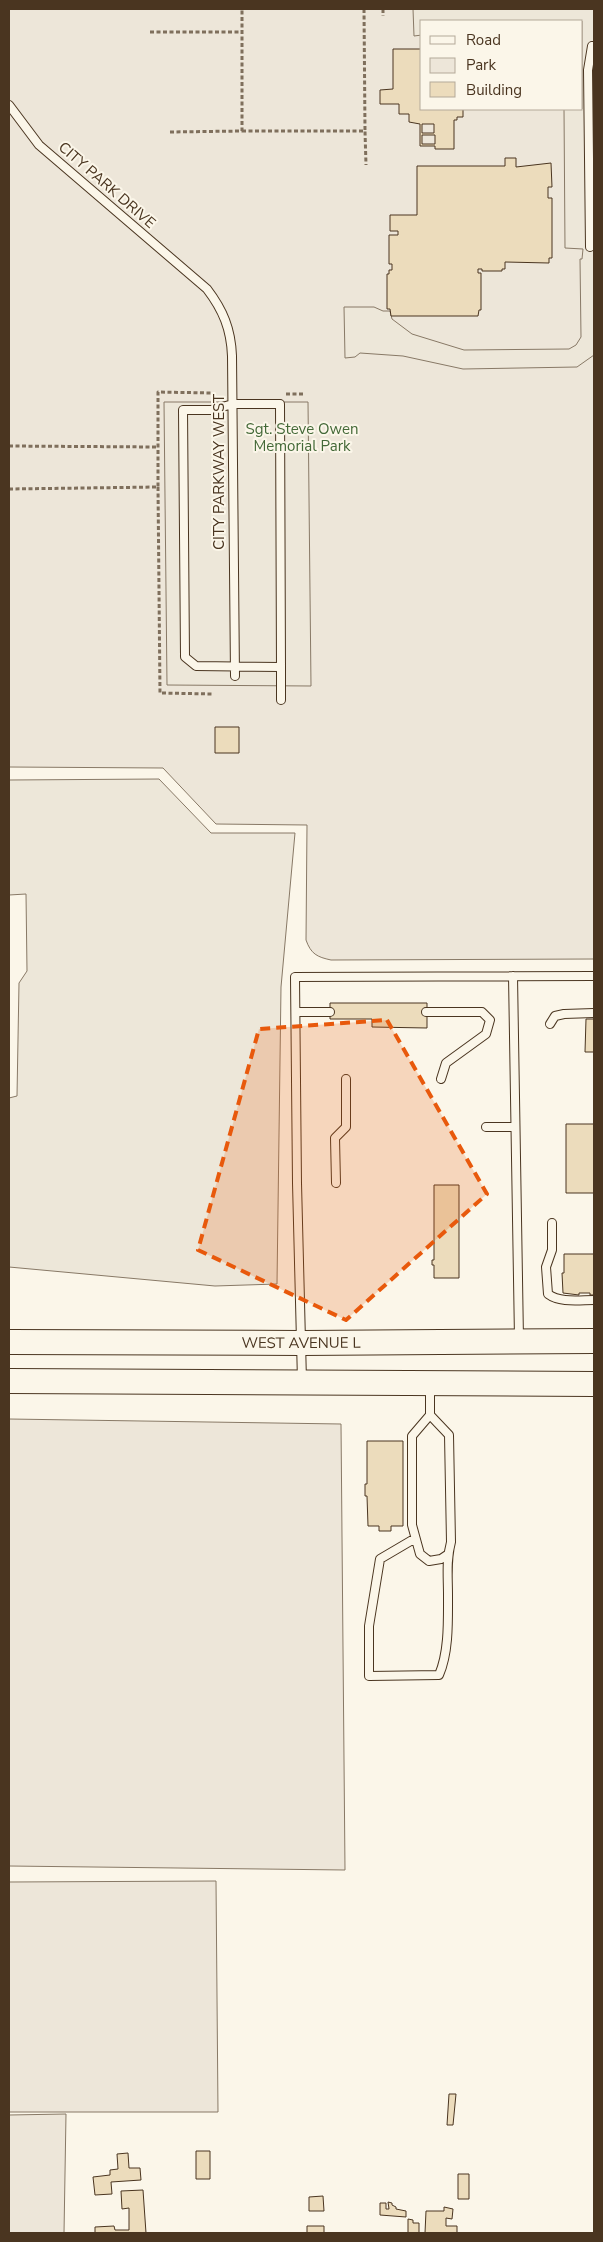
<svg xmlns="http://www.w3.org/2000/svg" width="603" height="2242" viewBox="0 0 603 2242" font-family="'Nunito Sans',sans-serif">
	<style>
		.green { fill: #ede6d9; stroke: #887966; fill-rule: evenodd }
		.parking { fill: #ede7d9; stroke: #887966 }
		.building { fill: #ecdcbc; stroke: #4a3520; fill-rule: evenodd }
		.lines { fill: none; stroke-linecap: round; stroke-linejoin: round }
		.lane-casing { stroke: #4a3520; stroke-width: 10 }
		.primary-casing { stroke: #4a3520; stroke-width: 26 }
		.path { stroke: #7f6f5c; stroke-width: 3; stroke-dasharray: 4 2.5; stroke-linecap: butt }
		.lane { stroke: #fbf6e9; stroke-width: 8 }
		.primary { stroke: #fbf6e9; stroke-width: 24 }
		.marked { fill: #e8590c; fill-opacity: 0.2; stroke: #e8590c; stroke-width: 4; stroke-dasharray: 10 6; stroke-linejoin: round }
		.labels { text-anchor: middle; stroke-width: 4; stroke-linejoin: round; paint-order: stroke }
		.street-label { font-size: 15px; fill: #4a3520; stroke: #fbf6e9 }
		.park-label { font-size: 15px; fill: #436837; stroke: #fbf6e9 }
	</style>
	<rect width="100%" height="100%" fill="#fbf6e9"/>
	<path class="green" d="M9,9H594V959L331,960C317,957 311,954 306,940L307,825L216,824L163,768L9,767ZM422,21H582V109H422Z
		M9,1419L341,1424L345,1870L9,1866Z
		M216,1881L218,2112H9V1882Z
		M66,2114L64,2233H9V2115Z"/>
	<path class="parking" d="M413,9H594V355L577,367L463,369L403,356L360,353L355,357L345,358L344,307H374L383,311H390L392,319L412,334L464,350L569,349L576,345L581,337L580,259H582L583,249L565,248L564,109H582V21H422V35L414,36Z
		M164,402H308L311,686L167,685Z
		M159,779L211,833H295L281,987L277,1284L215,1286L9,1267V1098L17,1096L19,983L27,971L26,894L9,895V780Z"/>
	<path class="building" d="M393,49H422V109H463V117H457V120H454V149H435V146H420V124L409,122V114H399V104H380V90L393,89ZM422,124H434V133H422ZM422,135H435V144H422Z
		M505,158H516V167L551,163L552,187H548V198H552V258H549V263L505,262V269H502V271H482V269H478V273H481V310H479L478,316H391L390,309H387V274H389V270H392V264H389V235H398V231H390V215H417V166H505Z
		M215,727H239V753H215Z
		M330,1003H427V1028L372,1027V1019H330Z
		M586,1019H594V1052H585Z
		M566,1124H594V1193H566Z
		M434,1185H459V1278H434V1265H432V1260H434Z
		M564,1254H594V1295H590V1293H579V1295L563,1293L562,1273H564Z
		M367,1441H403V1526H391V1531H379V1526H368L367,1496H365V1484H367Z
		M449,2094H456L453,2125H447Z
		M196,2151H210V2179H196Z
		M128,2153L129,2168H140L141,2180L111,2182L112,2194L95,2195L93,2177L110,2175V2170L118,2169L117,2154Z
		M458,2174H469V2199H458Z
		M143,2190L146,2233H95V2227L114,2226L115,2230H129V2208L122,2209L121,2191Z
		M323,2196L324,2211H309V2197Z
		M388,2202L392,2203V2205L396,2207V2209L406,2211V2217L380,2215V2203H386V2209H389Z
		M444,2207L453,2209L452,2219L446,2218V2226H457V2233H425L426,2211H444Z
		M408,2219L413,2220V2223H419V2233H408Z
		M307,2226H324V2233H307Z"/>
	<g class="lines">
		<g class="lane-casing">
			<path id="lane" d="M9,105L39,145L207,289C223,310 231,329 232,356L235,676
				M590,247L588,70L592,46
				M233,404H280L281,667L196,666L185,657L183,410H211Z
				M281,667V700
				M513,976L519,1339
				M296,1012H330
				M426,1012H482L490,1020L486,1034L446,1063L441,1079
				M550,1024L555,1016L564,1014L594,1013
				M486,1127H514
				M336,1183L335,1138L346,1127V1079
				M552,1223V1250L546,1267L548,1294C560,1303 579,1300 594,1300
				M302,1381L297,1183L295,977L594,976
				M430,1385V1415L412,1436V1525L420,1554L429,1561L441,1559L447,1555
				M414,1539L380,1559L369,1626V1676L439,1675C449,1652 448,1621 448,1595C448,1577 446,1560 451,1542L449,1435L430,1415"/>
		</g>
		<g class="primary-casing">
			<g id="primary">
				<path id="s1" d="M9,1342L302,1343L594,1341"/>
				<path d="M9,1381L594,1384"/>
			</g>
		</g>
		<path class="path" d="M364,9L365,131
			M383,9V16
			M150,32H242
			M242,131H365L366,165
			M170,132L242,131V9
			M286,394H305
			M9,446L157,447
			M158,487L160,693L214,694
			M9,489L158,487V392L211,393"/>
		<use href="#lane" class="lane"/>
		<use href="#primary" class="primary"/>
	</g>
	<path class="marked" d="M387,1020L487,1194L346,1320L198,1250L259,1029Z"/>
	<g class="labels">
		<g class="street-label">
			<text transform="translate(107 185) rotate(41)" y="5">CITY PARK DRIVE</text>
			<text transform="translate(219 472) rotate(-90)" y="5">CITY PARKWAY WEST</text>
			<text dy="5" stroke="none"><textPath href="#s1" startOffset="292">WEST AVENUE L</textPath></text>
		</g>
		<g class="park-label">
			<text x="302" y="434">Sgt. Steve Owen<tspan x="302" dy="17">Memorial Park</tspan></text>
		</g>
	</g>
	<rect width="603" height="2242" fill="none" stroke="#4a3520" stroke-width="20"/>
	<rect x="420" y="20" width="162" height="90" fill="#fbf6e9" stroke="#b4a999"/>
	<rect x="430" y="36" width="25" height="8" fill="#fbf6e9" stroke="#b4a999"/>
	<text x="466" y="45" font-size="15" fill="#4a3520">Road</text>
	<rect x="430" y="58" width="25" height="15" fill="#ede6d9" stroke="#b4a999"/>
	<text x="466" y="70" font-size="15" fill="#4a3520">Park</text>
	<rect x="430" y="82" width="25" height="15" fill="#ecdcbc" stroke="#b4a999"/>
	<text x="466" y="95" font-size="15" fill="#4a3520">Building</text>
</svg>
